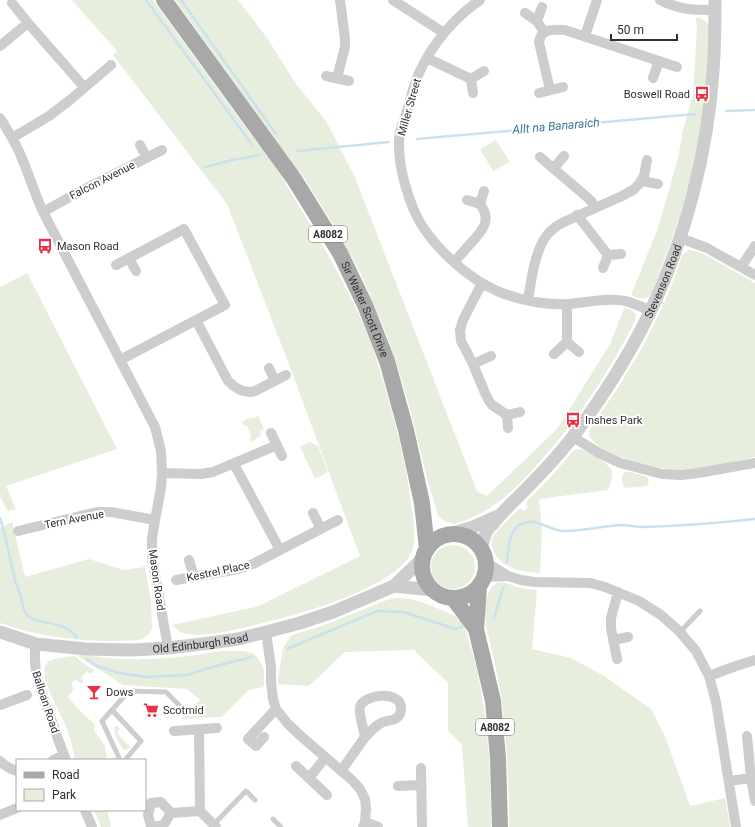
<svg xmlns="http://www.w3.org/2000/svg" width="755" height="827" viewBox="0 0 755 827" font-family="Roboto,sans-serif">
	<style>
		.green { fill: #e7eede }
		.lines { fill: none; stroke-linecap: round; stroke-linejoin: round }
		.stream { stroke: #cae1ee; stroke-width: 2.5 }
		.service { stroke: #cdcdcd; stroke-width: 5 }
		.minor { stroke: #cdcdcd; stroke-width: 10 }
		.tertiary { stroke: #cdcdcd; stroke-width: 13 }
		.primary { stroke: #a8a8a8; stroke-width: 16 }
		.labels { text-anchor: middle; stroke-width: 4; stroke-linejoin: round; paint-order: stroke }
		.shield { fill: #fff; stroke: #6e6e6e; stroke-width: 1 }
		.shield-label { font-size: 10px; font-weight: bold; fill: #303030 }
		.poi-label { font-size: 11px; fill: #303030; stroke: #fff; text-anchor: start }
		.street-label { font-size: 11px; fill: #303030; stroke: #fff }
		.water-label { font-size: 12px; font-style: italic; fill: #3b7696; stroke: #fff }
	</style>
	<rect width="100%" height="100%" fill="#fff"/>
	<path class="green" d="M72,0H153L249,132C256,139 261,147 267,155C277,169 286,183 294,198C321,242 348,287 368,335C377,358 383,381 390,405C399,437 407,470 411,504C413,521 419,541 409,557C403,567 391,574 382,580C345,601 303,613 262,623C243,628 203,639 184,633C179,632 176,629 172,625L259,606L360,556L285,354L227,204L113,55L117,51Z
		M175,0H238L267,38L296,84L326,121L354,175L477,491L487,496L557,429L610,344L624,308C630,309 633,310 636,315L635,321C609,372 577,421 538,464C519,485 500,505 473,517C461,523 448,528 438,515L428,482L414,425L406,395L395,359L385,331L363,279L351,256L332,223L301,173L295,168Z
		M696,17C702,19 707,20 709,27C708,53 706,78 704,103C697,158 683,212 663,263C660,270 654,291 649,296C644,301 636,297 631,295L658,228L678,158L683,130L693,95L697,29Z
		M496,140L510,162L493,171L480,149Z
		M689,250L699,252L706,255L755,283V457C730,462 705,469 679,470C660,470 605,457 593,441C590,438 589,434 589,430L619,386L642,348L662,308L674,279L682,256L684,253Z
		M27,273L117,449L6,486L16,509L8,511L0,497V287Z
		M258,416L264,429L260,431L261,435L256,438L254,441L252,442C250,439 250,438 251,435L247,426H244L242,422L249,418L250,419Z
		M310,442L318,446L328,472L315,479L300,447Z
		M581,449C589,452 610,463 612,472C613,477 610,485 608,490L539,499L542,530L540,573C522,571 503,570 494,552C491,546 491,540 494,534L519,509H521L524,511L528,507L526,505L527,501L549,479L573,451L575,450Z
		M626,472H631L647,477L649,480L647,486L624,488C623,482 618,476 626,472Z
		M12,522L25,577L89,559L124,570L145,567L151,601L152,629L148,635L142,639L139,640C92,643 45,639 0,623V528Z
		M431 567a22 22 0 1 1 44 0a22 22 0 1 1-44 0Z
		M498,582C504,582 509,584 514,586C521,589 529,589 537,590L532,649L571,658L604,676L651,709L666,739L690,806L725,798L730,827H509C509,781 507,735 500,689C497,675 495,661 491,647C489,637 485,625 485,614C485,603 487,588 498,582Z
		M396,598C417,597 436,608 455,616C465,623 468,636 471,648C488,705 491,767 491,827H468L462,745L448,731V683L414,650L345,652L309,686L278,684V679L283,648L290,637L295,634L319,627L387,600Z
		M221,651H244L252,653L255,655L258,658L264,669V687L249,690L222,717L181,719L200,700L187,689L123,685L78,656L82,655C96,656 109,659 122,659C154,660 189,657 221,651Z
		M75,656L80,661L94,670L91,674L87,671L81,678L84,681L81,684L76,680C73,681 72,682 72,685L74,689L68,697L78,709L95,725L94,730L105,746L107,759L115,757V760H75C73,748 70,736 65,724C61,713 35,673 48,662C53,658 68,657 75,656Z
		M116,725L120,729L117,733L130,747L127,750L123,749C119,742 111,732 116,725Z
		M94,810H107L111,827H101Z"/>
	<g class="lines">
		<path class="stream" d="M146,0L253,146
			M181,0L276,134
			M726,111L755,110
			M417,139L695,114
			M297,151L389,142
			M205,167L232,160L260,155
			M0,518C6,537 9,556 14,576C15,583 18,589 21,596C23,603 22,611 28,616C31,619 36,620 40,621C54,624 69,625 77,638
			M507,562C508,550 509,529 521,524C538,516 551,533 567,531C586,530 604,526 622,525C629,525 636,527 643,527C681,526 718,523 755,519
			M494,618L503,588
			M287,649L377,611L403,612L456,629L462,627
			M87,659L93,664L100,667L119,673L146,677L187,675L216,666L252,657"/>
		<path class="service" d="M680,632L700,611
			M112,710L129,691L166,692L183,709
			M120,760L102,721L112,710L141,741L125,760
			M273,819L281,827
			M214,824L246,791L255,800"/>
		<path class="minor" d="M393,0L444,33
			M480,0C455,17 433,43 420,71C414,83 411,97 407,111C403,122 398,134 399,146C399,169 409,204 421,224C438,251 468,278 497,291C519,300 544,305 568,304C585,303 609,297 625,301C634,303 642,307 651,311
			M660,0C680,10 693,10 715,10
			M12,3L28,23
			M525,13L537,21L544,32
			M537,21L542,7
			M585,36L597,0
			M0,46L28,23L84,87
			M427,58L471,79
			M326,76L349,81
			M337,78L345,47V39L340,0
			M653,78L659,61
			M550,90L539,42C542,27 554,30 565,30L677,67
			M473,93L471,79L484,71
			M539,93L563,87
			M0,118C8,131 16,143 21,156C29,175 35,194 43,212L155,427L161,451L162,473L161,488L155,520L152,539V557L168,648
			M12,138L49,116L70,100L111,65
			M140,145L147,158
			M540,157L588,198L592,202L595,208
			M554,168L564,156
			M641,181L658,184
			M467,200L480,204L484,191
			M43,212L77,193L162,150
			M577,215L608,255
			M680,238L707,248L755,275
			M129,258L136,271
			M454,262C460,255 466,249 471,243C483,230 492,220 480,204
			M116,265L184,229L225,305L120,360
			M741,267L755,246
			M603,268L608,255L621,254
			M482,283L463,320L460,330L461,341L473,364L485,393L489,401L492,405L507,415
			M528,300C531,281 535,250 547,235C552,229 558,225 564,222L622,196L633,190L639,184L644,176L647,160
			M196,320L228,381C235,388 245,394 255,391L286,375
			M567,342V304
			M554,354L567,342L579,352
			M473,364L491,356
			M269,368L275,381
			M508,428L507,415L520,412
			M271,433L282,456
			M573,437L599,453L620,463L662,474L681,475L698,473L755,463
			M234,464L280,550
			M162,473L201,474L213,472L277,445
			M313,513L321,529
			M18,531L97,512H111L155,520
			M189,560L194,577
			M487,563L508,576
			M485,577L508,576L521,580L535,582L590,583L605,587L639,601L661,615L679,631L696,651L709,676L716,702L736,827
			M176,580L238,569L253,564L338,520
			M266,632L271,667V682L273,699L276,709L288,724L303,738L352,780L360,789L365,799L366,809L365,822L363,827
			M613,640L628,637
			M36,644C31,669 42,693 50,716C55,731 60,745 66,760
			M617,659L611,628V618L618,592
			M709,676L736,666L755,660
			M0,705L27,695
			M199,729L200,811L216,827
			M174,731L217,728
			M747,736L751,778L755,801
			M264,737L256,746L248,739L276,709
			M53,760L64,755
			M0,761C5,766 10,769 17,771
			M296,766L327,795
			M421,768L422,827
			M341,771L365,737C364,730 358,712 360,707C363,694 401,690 401,708C401,711 400,715 398,717C394,721 386,720 381,723C375,726 370,732 365,737
			M309,778L325,758
			M729,781L751,778
			M398,786L421,785
			M161,802L171,813L163,826H151L148,815L151,803Z
			M85,810L92,827
			M171,813L200,811
			M0,815L17,808
			M365,822L378,827"/>
		<g class="tertiary">
			<path d="M451,534L473,527L498,516"/>
			<path id="s1" d="M481,549C483,543 484,536 487,531C488,528 491,526 493,524C501,513 511,504 520,495C541,474 561,453 578,430C605,393 630,354 650,312C685,240 708,151 713,71C715,48 715,24 715,0"/>
			<path d="M394,586L432,590"/>
			<path id="s2" d="M0,632L36,644L86,649L132,650L168,648L210,643L238,639L266,632L300,623L333,612L394,586L422,559"/>
		</g>
		<g class="primary">
			<path id="s3" d="M164,0L294,179L340,253L365,305L387,361L406,430L422,503L427,549"/>
			<circle cx="454" cy="566" r="32"/>
			<path d="M479,587L476,629L493,701L498,758L500,827"/>
			<path d="M453,598L476,629"/>
		</g>
	</g>
	<defs>
		<g id="bus-bare" transform="scale(1.2)"><path d="M-5-6H5V4H4V6H2V4H-2V6H-4V4H-5ZM-3.5-4V0h7V-4ZM-3.5 1.2v1.5H-2V1.2ZM2 1.2v1.5H3.5V1.2Z" fill="#ea3045" stroke="#fff" stroke-width="2.5" paint-order="stroke"/></g>
		<g id="bar-bare" transform="scale(1.2)"><path d="M-6-5H6L.8 .8V4.5H3.5V6h-7V4.5H-.8V.8Z" fill="#ea3045" stroke="#fff" stroke-width="2.5" paint-order="stroke"/></g>
		<g id="supermarket-bare" transform="scale(1.2)"><path d="M-6-5.5h2.5l.6 2H6L4.5 2H-2.5L-4.4-4H-6ZM-1.5 3.2a1.3 1.3 0 1 0 .1 0ZM3 3.2a1.3 1.3 0 1 0 .1 0Z" fill="#ea3045" stroke="#fff" stroke-width="2.5" paint-order="stroke"/></g>
	</defs>
	<g fill-rule="evenodd">
		<use href="#bus-bare" x="702" y="94"/>
		<use href="#bus-bare" x="45" y="246"/>
		<use href="#bus-bare" x="573" y="420"/>
		<use href="#bar-bare" x="94" y="692"/>
		<use href="#supermarket-bare" x="151" y="710"/>
	</g>
	<g class="labels">
		<g class="shield">
			<rect x="309" y="226" width="38" height="16" rx="3"/>
			<rect x="476" y="719" width="38" height="16" rx="3"/>
		</g>
		<g class="shield-label">
			<text x="328" y="238">A8082</text>
			<text x="495" y="731">A8082</text>
		</g>
		<g class="poi-label">
			<text x="690" y="98" text-anchor="end">Boswell Road</text>
			<text x="57" y="250">Mason Road</text>
			<text x="585" y="424">Inshes Park</text>
			<text x="106" y="696">Dows</text>
			<text x="163" y="714">Scotmid</text>
		</g>
		<g class="street-label">
			<text transform="translate(409 107) rotate(-74)" y="4">Miller Street</text>
			<text transform="translate(102 180) rotate(-27)" y="4">Falcon Avenue</text>
			<text dy="4" stroke="none"><textPath href="#s1" startOffset="327">Stevenson Road</textPath></text>
			<text dy="4" stroke="none"><textPath href="#s3" startOffset="370">Sir Walter Scott Drive</textPath></text>
			<text transform="translate(74 519) rotate(-11)" y="4">Tern Avenue</text>
			<text transform="translate(218 571) rotate(-12)" y="4">Kestrel Place</text>
			<text transform="translate(157 580) rotate(82)" y="4">Mason Road</text>
			<text dy="4" stroke="none"><textPath href="#s2" startOffset="203">Old Edinburgh Road</textPath></text>
			<text transform="translate(46 702) rotate(72)" y="4">Balloan Road</text>
		</g>
		<g class="water-label">
			<text transform="translate(556 126) rotate(-5)" y="4">Allt na Banaraich</text>
		</g>
	</g>
	<rect x="16" y="759" width="130" height="52" fill="#ffffff" stroke="#acacac"/>
	<rect x="24" y="772" width="20" height="6" fill="#a8a8a8" stroke="#acacac"/>
	<text x="52" y="779" font-size="12" fill="#303030">Road</text>
	<rect x="24" y="789" width="20" height="12" fill="#e7eede" stroke="#acacac"/>
	<text x="52" y="799" font-size="12" fill="#303030">Park</text>
	<path d="M611 34v6h66v-6" fill="none" stroke="#303030" stroke-width="2"/>
	<text x="617" y="34" font-size="12" fill="#303030" stroke="#ffffff" stroke-width="3" paint-order="stroke">50 m</text>
</svg>
